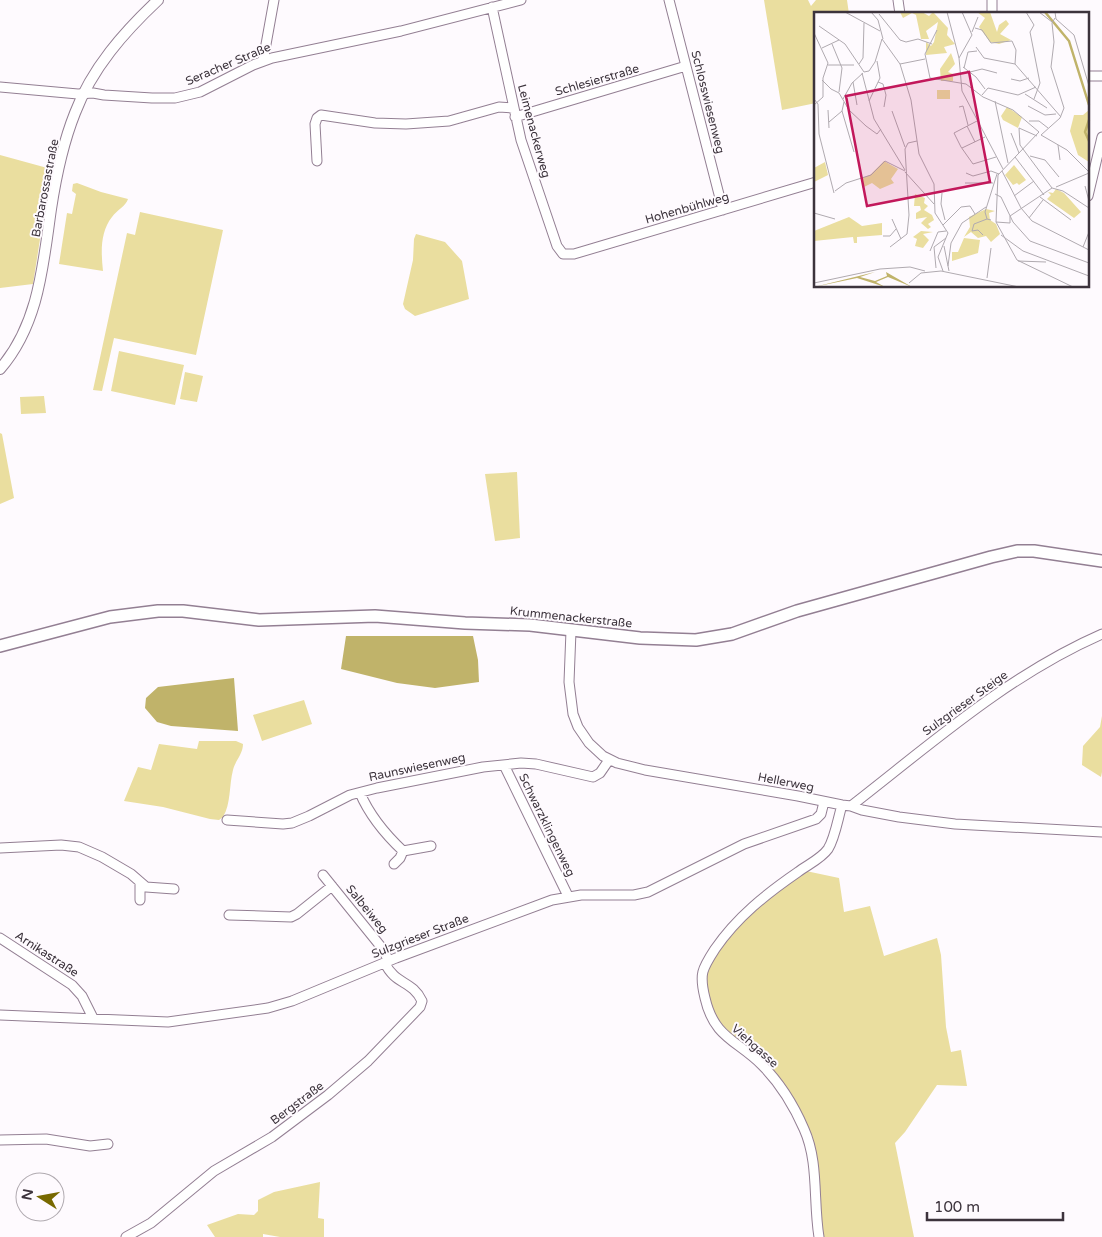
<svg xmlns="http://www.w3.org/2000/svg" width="1102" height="1237" viewBox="0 0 1102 1237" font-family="'Varela Round',sans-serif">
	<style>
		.green { fill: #eade9f }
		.water { fill: #c0b36a }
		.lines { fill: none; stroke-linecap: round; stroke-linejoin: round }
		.minor-casing { stroke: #937f93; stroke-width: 11 }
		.tertiary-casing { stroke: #937f93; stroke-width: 12 }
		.secondary-casing { stroke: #937f93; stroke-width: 14 }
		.minor { stroke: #fff; stroke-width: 9 }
		.tertiary { stroke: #fff; stroke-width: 10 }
		.secondary { stroke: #fff; stroke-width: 11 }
		.labels { text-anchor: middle; stroke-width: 4; stroke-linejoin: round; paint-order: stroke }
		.street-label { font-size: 12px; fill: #3c333c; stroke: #fefafe }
		.inset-river { fill: none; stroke: #c0b36a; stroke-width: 2.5 }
		.inset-road { fill: none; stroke: #b0aab0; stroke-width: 1 }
		.view { fill: #c2185b; fill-opacity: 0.15; stroke: #c2185b; stroke-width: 2.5 }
		.inset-edge { fill: none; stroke: #3c333c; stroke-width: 2.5 }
	</style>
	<rect width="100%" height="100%" fill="#fefafe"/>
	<path class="green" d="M764,0H808L811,6L816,0H847L849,14H816V103L782,110Z
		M0,155L51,169L33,284L0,288Z
		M77,183L101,192L128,199C126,206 117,210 112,217C100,232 101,253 103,271L59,264L67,213L72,214L76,194L72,191L73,184Z
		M140,212L223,230L196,355L114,338L102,391L93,390L127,233L135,235Z
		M416,234L445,242L462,261L469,299L415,316L405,309L403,304L413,260L414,239Z
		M119,351L184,365L175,405L111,391Z
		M185,372L203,376L197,402L180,399Z
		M44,396L46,413L21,414L20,397Z
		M0,433L2,434L14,498L0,504Z
		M517,472L520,538L495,541L485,474Z
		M304,700L312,724L262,741L253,715Z
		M1102,716V772L1101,777L1082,765L1083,746L1100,727Z
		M199,741H236L243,744C243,754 235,761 233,770C229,785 231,804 223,817L219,820L210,819L163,807L124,801L138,767L151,770L159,744L197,749Z
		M806,871L839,878L844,912L870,906L884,956L937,938L941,955L946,1027L951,1052L961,1050L967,1086L937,1085L905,1132L895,1143L914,1237H824L822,1235L814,1150L794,1105L730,1037L709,1007L705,974L718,950L749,913Z
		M320,1182L318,1218L324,1219V1237H280L263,1234V1237H215L207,1225L238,1214L254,1215L258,1211V1200L274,1192Z"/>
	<path class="water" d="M346,636H473L478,660L479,682L435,688L397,683L341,669Z
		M234,678L238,731L171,726L157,722L145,708L146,698L158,687Z"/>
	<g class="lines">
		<g class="minor-casing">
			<path id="minor" d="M669,0L723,210
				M898,0L900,14
				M992,0V14
				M492,7L521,140L557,246L563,254H574L816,182
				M263,61L274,0
				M1088,76H1102
				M0,87L78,94L93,93L104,95L152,98H175L200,92L253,65L272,58L401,31L521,0
				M515,117L686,66
				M317,161L315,124L317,118L321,115L375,123L406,124L449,121L499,107L513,108
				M1088,196L1102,137
				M571,631L569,682L573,714L578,727L589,743L603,756L617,763L645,770L798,796L842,805L851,806L862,810L899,817L955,824L1102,832
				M504,765L568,896
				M360,793C369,814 386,835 403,851L431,846
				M851,806C931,744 1008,675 1102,634
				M227,820L283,824L292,823L309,816L350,795L377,788L483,767L521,763L536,764L593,777L600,773L609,760
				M0,848L61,845L79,847L102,857L131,874L146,887L174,889
				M394,864L400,858L403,851
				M323,875L382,948L389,961
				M140,900V883
				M229,915L291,917L297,914L332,886
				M0,938L72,985L82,996L93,1018
				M0,1015L168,1022L268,1008L292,1001L396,958L552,900L581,895H634L648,892L744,844L816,819L821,814L824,802
				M0,1140L46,1139L90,1146L108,1144
				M126,1237L151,1223L214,1171L272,1137L328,1095L368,1061L420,1007L422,1001C412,980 395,985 385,963
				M819,1237C813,1201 819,1162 804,1129C794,1106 780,1083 762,1065C737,1040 714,1038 705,998C699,974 702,969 715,949C737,917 766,894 798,872C807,865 821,859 828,849C835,838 838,818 842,805"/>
		</g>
		<g class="tertiary-casing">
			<path id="tertiary" d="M0,369C39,324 43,265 51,209C56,176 63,143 75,113C92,68 124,32 158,0"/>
		</g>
		<g class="secondary-casing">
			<path id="secondary" d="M0,646L110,617L158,611H183L259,620L375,616L465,623L530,625L640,638L696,640L732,634L797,611L991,557L1017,551H1034L1102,561"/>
		</g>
		<use href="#minor" class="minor"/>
		<use href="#tertiary" class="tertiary"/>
		<use href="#secondary" class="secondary"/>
	</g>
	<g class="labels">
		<g class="street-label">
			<text transform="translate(228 64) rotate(-23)" y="4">Seracher Straße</text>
			<text transform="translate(597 80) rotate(-16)" y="4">Schlesierstraße</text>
			<text transform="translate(708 102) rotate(76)" y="4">Schlosswiesenweg</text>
			<text transform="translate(534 131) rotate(75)" y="4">Leimenackerweg</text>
			<text transform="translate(45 188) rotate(-79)" y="4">Barbarossastraße</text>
			<text transform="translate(687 208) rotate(-16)" y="4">Hohenbühlweg</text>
			<text transform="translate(571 617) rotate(6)" y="4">Krummenackerstraße</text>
			<text transform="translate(965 703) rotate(-36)" y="4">Sulzgrieser Steige</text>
			<text transform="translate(417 767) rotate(-12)" y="4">Raunswiesenweg</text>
			<text transform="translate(786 782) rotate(11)" y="4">Hellerweg</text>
			<text transform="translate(547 825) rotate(64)" y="4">Schwarzklingenweg</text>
			<text transform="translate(367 909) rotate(51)" y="4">Salbeiweg</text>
			<text transform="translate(420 936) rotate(-21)" y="4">Sulzgrieser Straße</text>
			<text transform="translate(47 954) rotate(33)" y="4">Arnikastraße</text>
			<text transform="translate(755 1046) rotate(42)" y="4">Viehgasse</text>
			<text transform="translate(297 1103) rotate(-37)" y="4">Bergstraße</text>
		</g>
	</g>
	<g transform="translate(814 12)">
		<rect width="275" height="275" fill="#fefafe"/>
		<path d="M86,0H108L115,4L119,0L134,16L133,23L141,32L130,35L133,41L112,43V30L117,34L120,30L124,10L112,19L115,27H107L102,3L98,1L89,6ZM163,0H176L183,20L185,13L192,8L195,12L186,22L197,28L185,32L176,30L165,15L171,6ZM137,41L141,52L134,60L139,62V69H127L126,57ZM118,78H136V87H123V78ZM193,95L208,105L204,116L189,108L187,104ZM275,98V150L264,143L256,119L260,103H269ZM70,149L84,157L77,167L80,171L66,177L58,171L48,176V166L56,163ZM11,150L14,163L0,170V156ZM200,153L212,168L205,173L203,171L199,173L191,163ZM242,177L250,181L267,200L260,206L233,187L237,183L234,180L239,181ZM101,182L111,186L110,191L114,194L110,198L118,203L120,208L114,212L117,215L114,217L107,211L113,205L102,207V201L107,198L106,194H100ZM172,197L181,199L175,201L176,208L182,212L186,222L177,230L172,224L164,226L157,220L150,225L156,215L155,205ZM35,205L48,214L68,211V223L43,225V231H40L39,225L0,229V219ZM107,219L119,220L109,222L115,228L109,236L101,234L103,227L99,225ZM150,226L166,228L164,241L138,249V240H144Z" fill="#eade9f"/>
		<path d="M61,260L46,265L61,269L73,264L72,260L98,275L74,265L62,270L71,275L43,266L0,275Z" fill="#c0b36a"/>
		<path class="inset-river" d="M231,0L255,29L275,93M275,108L271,120L275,129"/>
		<path class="inset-road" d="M31,0L66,19M57,0L64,8L69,27M133,0L145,46M148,0L158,23L145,46L148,79L189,157M212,0L220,13L216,20L226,71L220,87M225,0L238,10M241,0L242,7L260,23L275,74M65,2L86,28L92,30L104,27L118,32M5,14L31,32L50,60L55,59L61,50L68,27L86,52L97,88L105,142L120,172L121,201L134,221L124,245L129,259M161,16L168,18L177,31L198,29L202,38L201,52L247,105M123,18L111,42L116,66L152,72L169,85L199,98L225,120M158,20L164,5M0,21L14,51L9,66V85L0,93M18,32L28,56L25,80M162,35L170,46L201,52M8,36L25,28M45,52L49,46L50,11M86,52L111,47M14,53H40M149,55L162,65L171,77M150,56L154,40L163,39M156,60L168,57L183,61M48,61L60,107L91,158M197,67L206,69L215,66M8,68L17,77L25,81L35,98L52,114L63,122L67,117M39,70L43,93M64,70L69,72L72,83L70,95M211,82L233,96M168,83L174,76L204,83L222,75M0,87L4,92L5,122L20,181M29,87L38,71L49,61M55,89L66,66L63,49M181,89L194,151M30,90L28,99L40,140M214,94L231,103L242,102M145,95L149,94L154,113M14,98L15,116M78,99L91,135M163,109L140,121L147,135L159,152L182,145M215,109H225L234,116M15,110L28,99M153,114L161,130M225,120L184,163L182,210L203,248L259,275M197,121L205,141M227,123L246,106L250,96L237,55L240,30L238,11L241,6M227,123L253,138L275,160M223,124L205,116L206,133L238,176M244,133L246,148M148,136L171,125M216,144L231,148L245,165M201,145L230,183M188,159L207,196L218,209L275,238M91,160L120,192M152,161L159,164L177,159L185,162M151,171H179M271,174L275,189M242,175L275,161M21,179L32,171L57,163L71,149L91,159M128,181L127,192L131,208M181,182L187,185L199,210L216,229L275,251M200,184L220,169M226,185L257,208M0,201L21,207M215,206L229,188M78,207L87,227M177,208L173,207L171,200L183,162M182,210L196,211V204L238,176L249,179L275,196M129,213L147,195L156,194L161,202M169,223L164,218L158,219L160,212L173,207M187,223L209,239L275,264M69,224H76L82,217M130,234L135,259M76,235L93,222L95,203L91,137L94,131L103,129M269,235L275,220M116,239L124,220L132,219M204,249L232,250M134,254L137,231L148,211L172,195M122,256L120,235L132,226M173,266L177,236M0,271L66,257L96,255L111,259M95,271L107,261L127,259L205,275"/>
		<path class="view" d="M155,60L176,170L53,194L32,84Z"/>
		<rect width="275" height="275" class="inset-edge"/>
	</g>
	<g transform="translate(40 1197) rotate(281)"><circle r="24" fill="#fefafe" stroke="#b0aab0"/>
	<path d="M0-4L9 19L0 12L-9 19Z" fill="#786900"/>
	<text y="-8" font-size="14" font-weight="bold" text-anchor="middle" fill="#3c333c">N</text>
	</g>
	<path d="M927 1212v8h136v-8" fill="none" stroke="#3c333c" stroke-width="2.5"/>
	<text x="934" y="1212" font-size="15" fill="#3c333c" stroke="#fefafe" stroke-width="4" paint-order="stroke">100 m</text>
</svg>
